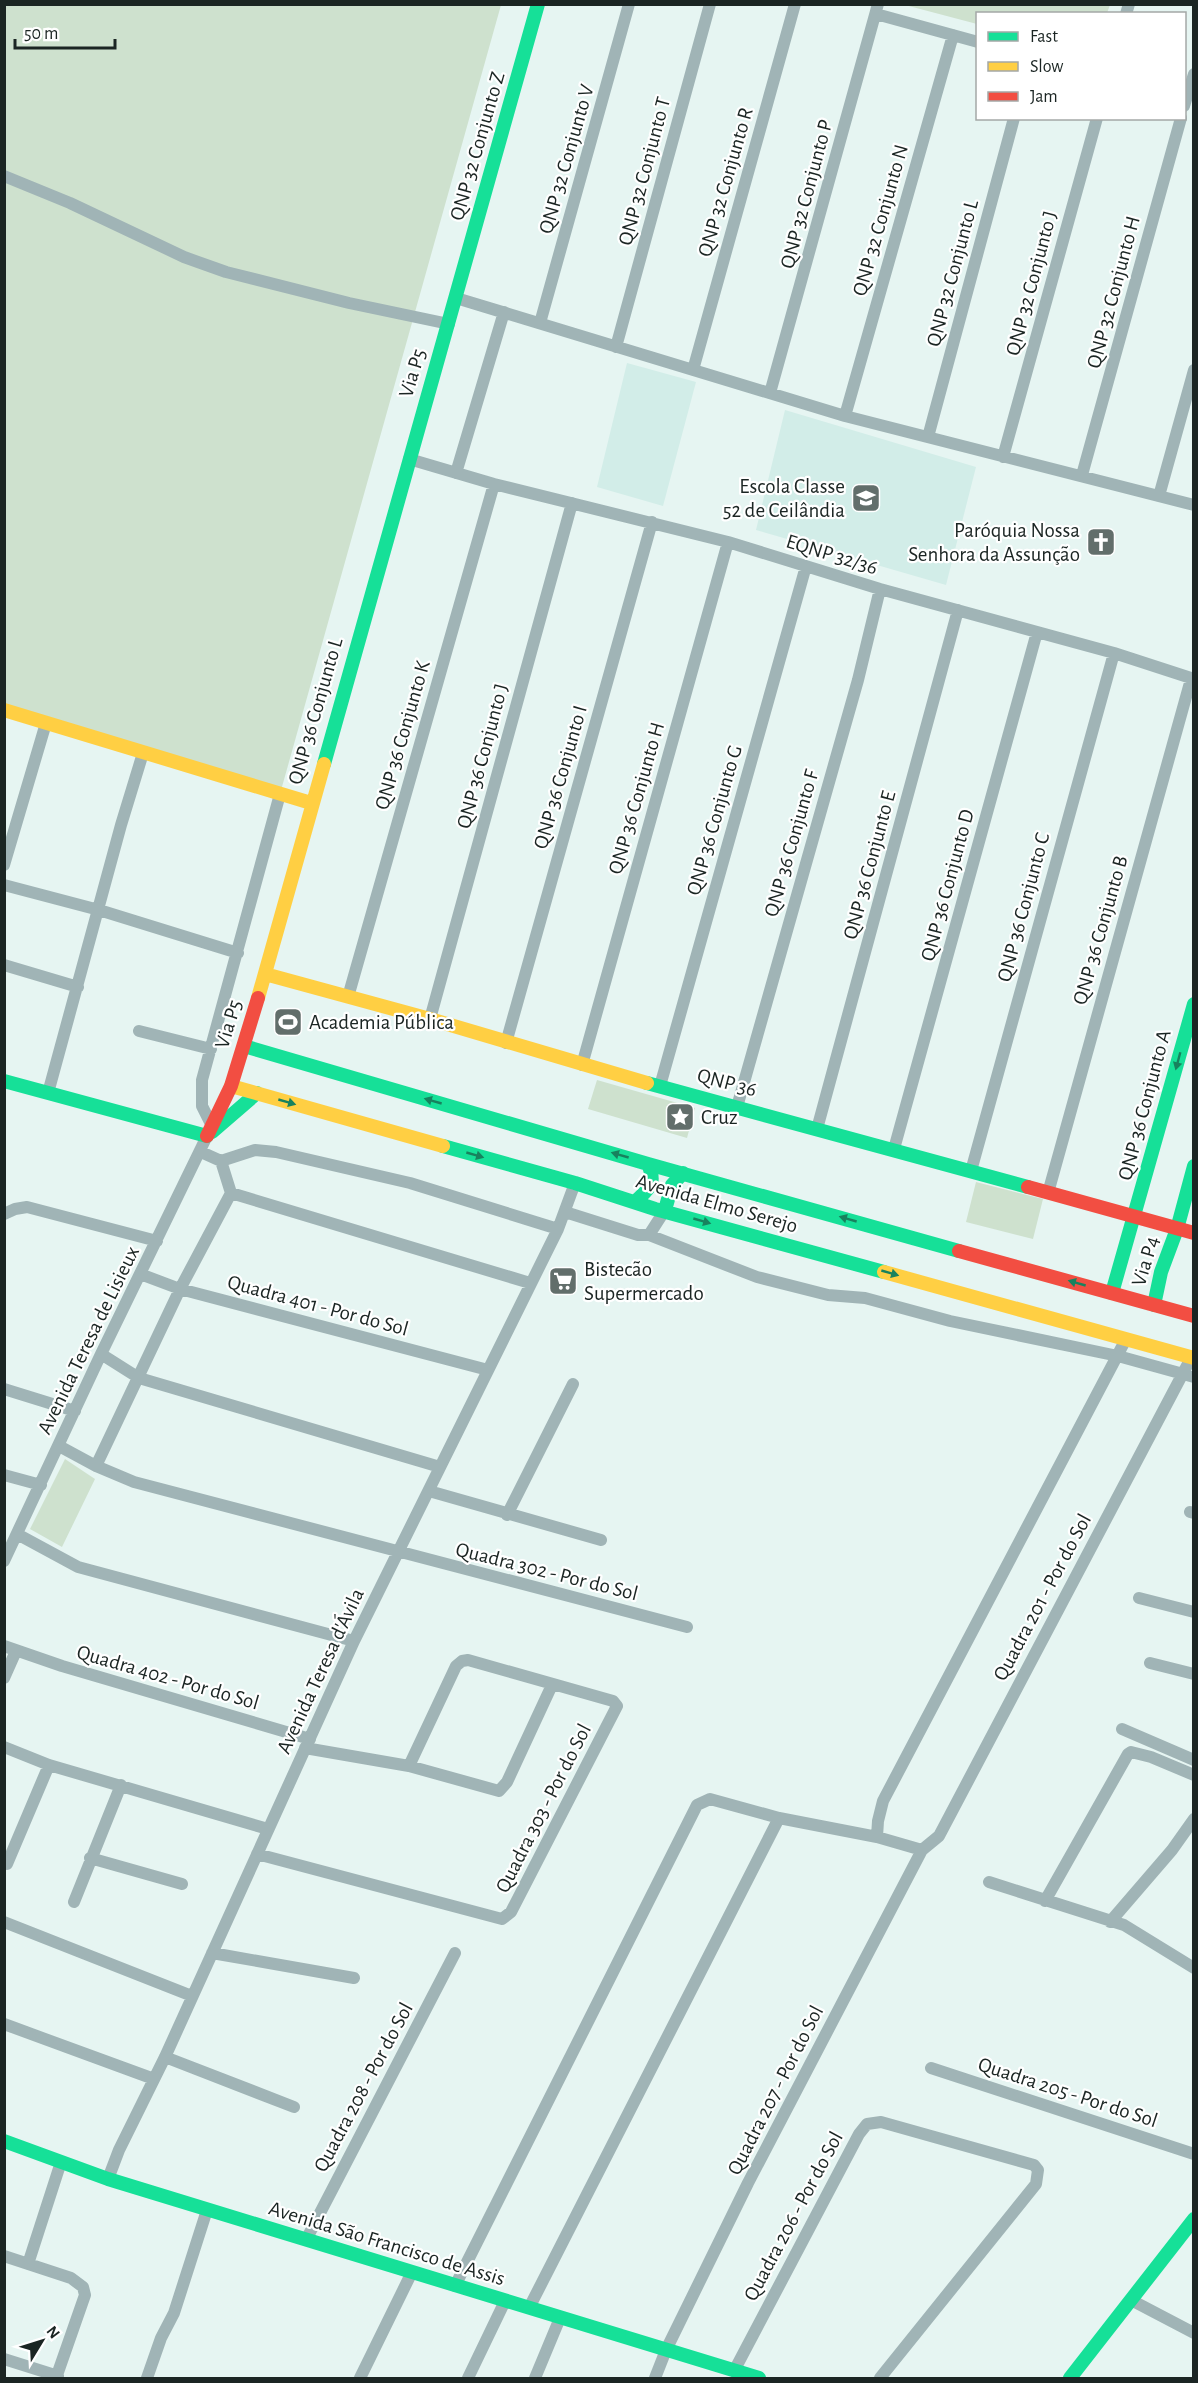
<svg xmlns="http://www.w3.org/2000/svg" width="1198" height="2383" viewBox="0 0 1198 2383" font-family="'Alegreya Sans',sans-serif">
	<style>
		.built { fill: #d2ede8 }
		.green { fill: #cee1ce }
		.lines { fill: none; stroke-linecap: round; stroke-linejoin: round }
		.street { stroke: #a0b4b6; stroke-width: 12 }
		.fast { stroke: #16e098; stroke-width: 14 }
		.slow { stroke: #ffcf43; stroke-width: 14 }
		.jam { stroke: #f24e42; stroke-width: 14 }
		.oneway { fill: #18825e }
		.labels { text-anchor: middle; stroke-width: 4.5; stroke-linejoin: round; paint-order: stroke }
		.street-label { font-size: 21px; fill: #1b2523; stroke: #fff }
		.poi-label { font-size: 21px; fill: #1b2523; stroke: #fff; text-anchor: start }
	</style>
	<rect width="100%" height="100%" fill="#e6f5f2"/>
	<path class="built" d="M627,363L696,382L663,506L597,487Z
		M785,410L976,467L946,585L756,530Z"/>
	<path class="green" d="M4,5H501L280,794L5,714Z
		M905,5H1110L1107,13L978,14L977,24Z
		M597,1080L695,1108L687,1138L588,1109Z
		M976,1182L1043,1199L1033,1239L966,1222Z
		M65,1459L95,1479L62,1547L30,1529Z"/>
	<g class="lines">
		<path class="street" d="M876,14L978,42
			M1126,14L1129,4
			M1184,106L1194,74
			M4,176L70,203L184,257L226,272L349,303L449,324
			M456,298L845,416L1194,505
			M540,323L629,4
			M616,347L710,4
			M693,370L795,4
			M770,393L878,4
			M845,416L953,35
			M928,437L1014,118
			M1003,457L1097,118
			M409,459L494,484L728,542L880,589L1114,653L1194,679
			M456,473L504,312
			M1082,475L1181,118
			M1159,496L1194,370
			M4,865L46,723
			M4,885L99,910L238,953
			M4,965L78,987
			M348,997L494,484
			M430,1019L572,503
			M139,1031L211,1049
			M506,1043L652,522
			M582,1065L728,542
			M660,1086L806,566
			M48,1093L121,825L143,753
			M737,1107L858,680L880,589
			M212,1126L202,1106V1080L280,794
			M817,1129L958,610
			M894,1149L1037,632
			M201,1152L221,1161L255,1150L276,1152L410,1183L558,1229
			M971,1171L1114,653
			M231,1193L530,1283
			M1048,1193L1191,679
			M565,1212L638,1235H649L757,1277L828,1295L865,1298L950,1321L1118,1356L1194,1377
			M4,1214L15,1209L27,1207L157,1241
			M649,1235L665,1210
			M140,1274L180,1289L488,1370
			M101,1354L139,1378L440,1467
			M4,1389L75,1411
			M59,1446L96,1466L134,1482L687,1627
			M96,1466L180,1289L231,1193L221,1161
			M4,1475L41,1485
			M429,1491L601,1540
			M1190,1512L1194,1513
			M507,1515L573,1384
			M17,1534L78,1567L354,1641
			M4,1561L101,1354L207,1136
			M1139,1598L1194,1612
			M4,1646L62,1666L310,1739
			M1150,1663L1194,1674
			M4,1678L16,1651
			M1122,1729L1194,1760
			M4,1747L49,1765L268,1829
			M305,1748L409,1766L499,1791L507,1782L552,1685
			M877,1837L878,1821L883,1801L1126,1339
			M257,1854L502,1919L511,1912L617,1706L613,1701L468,1660L462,1661L456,1666L409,1766
			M90,1858L182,1884
			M7,1864L49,1765
			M989,1882L1124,1925L1194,1968
			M1045,1901L1128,1754L1131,1752L1151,1757L1194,1775
			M74,1902L121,1785
			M4,1922L192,1996
			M1110,1922L1172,1850L1194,1819
			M212,1953L354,1978
			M4,2024L154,2079
			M165,2057L294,2107
			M931,2068L1194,2154
			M108,2179L119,2150L165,2057L354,1641L558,1229L575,1183
			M306,2240L455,1953
			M4,2256L71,2278L83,2287L85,2295L56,2378
			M28,2264L61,2162
			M455,2286L697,1805L710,1799L779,1818L877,1837L922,1850
			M1131,2300L1194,2333
			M529,2308L779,1818
			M4,2359L58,2376
			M734,2371L859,2134L867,2124L881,2122L1034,2165L1038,2170L1036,2184L880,2378
			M147,2378L161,2338L174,2313L207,2210
			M360,2378L412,2272
			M468,2378L505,2301
			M535,2378L560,2318
			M655,2378L666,2350L748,2183L922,1850L939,1836L1191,1358"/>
		<path class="fast" d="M324,764L538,4
			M244,1046L648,1164L959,1251
			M4,1081L207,1136
			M647,1083L1028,1187
			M212,1132L257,1093
			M443,1146L575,1183L655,1209L884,1272
			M635,1202C649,1188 657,1185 648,1164
			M665,1210L672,1185L683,1173
			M1112,1293L1194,1004
			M1154,1305L1161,1272L1177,1229L1194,1166
			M4,2141L108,2179L759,2378
			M1070,2378L1194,2219"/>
		<path class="slow" d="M4,710L311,803
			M265,974L430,1019L647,1083
			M258,998L324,764
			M231,1086L443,1146
			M884,1272L1194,1358"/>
		<path class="jam" d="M207,1136L231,1086L258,998
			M1028,1187L1194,1233
			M959,1251L1194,1316"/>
	</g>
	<defs><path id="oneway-solid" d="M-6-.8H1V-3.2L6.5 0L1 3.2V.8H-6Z" transform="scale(1.5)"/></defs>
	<g class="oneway">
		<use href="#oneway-solid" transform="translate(1178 1061) rotate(105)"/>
		<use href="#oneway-solid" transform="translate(433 1101) rotate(-164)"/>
		<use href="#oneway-solid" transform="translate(287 1102) rotate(16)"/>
		<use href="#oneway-solid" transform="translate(475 1155) rotate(16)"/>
		<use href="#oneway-solid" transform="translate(620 1155) rotate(-164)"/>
		<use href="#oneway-solid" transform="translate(848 1219) rotate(-164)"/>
		<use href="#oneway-solid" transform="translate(702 1221) rotate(16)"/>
		<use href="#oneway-solid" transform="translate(890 1273) rotate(16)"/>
		<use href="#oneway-solid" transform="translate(1077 1283) rotate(-164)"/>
	</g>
	<defs>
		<g id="school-square" transform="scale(1.5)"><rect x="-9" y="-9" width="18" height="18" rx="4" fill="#626e6b" stroke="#fff"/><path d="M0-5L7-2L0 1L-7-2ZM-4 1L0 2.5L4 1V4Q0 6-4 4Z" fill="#fff"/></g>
		<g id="church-square" transform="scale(1.5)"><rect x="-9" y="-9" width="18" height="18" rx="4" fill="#626e6b" stroke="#fff"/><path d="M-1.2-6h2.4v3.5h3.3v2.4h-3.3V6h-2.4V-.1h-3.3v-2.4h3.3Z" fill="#fff"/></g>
		<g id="stadium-square" transform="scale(1.5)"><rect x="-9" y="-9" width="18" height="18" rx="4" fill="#626e6b" stroke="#fff"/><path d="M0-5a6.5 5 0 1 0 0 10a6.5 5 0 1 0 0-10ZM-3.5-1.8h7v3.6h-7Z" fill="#fff"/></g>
		<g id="sight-square" transform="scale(1.5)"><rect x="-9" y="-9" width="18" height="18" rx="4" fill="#626e6b" stroke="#fff"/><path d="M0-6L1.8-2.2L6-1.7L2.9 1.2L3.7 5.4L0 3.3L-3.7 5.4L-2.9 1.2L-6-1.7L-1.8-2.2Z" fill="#fff"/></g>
		<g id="supermarket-square" transform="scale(1.5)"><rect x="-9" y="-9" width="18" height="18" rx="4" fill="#626e6b" stroke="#fff"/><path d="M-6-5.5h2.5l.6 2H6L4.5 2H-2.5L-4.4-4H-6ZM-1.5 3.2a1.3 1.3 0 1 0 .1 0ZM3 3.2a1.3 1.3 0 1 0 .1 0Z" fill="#fff"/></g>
	</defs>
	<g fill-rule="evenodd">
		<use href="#school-square" x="866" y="498"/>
		<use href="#church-square" x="1101" y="542"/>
		<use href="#stadium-square" x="288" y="1022"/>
		<use href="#sight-square" x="680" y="1117"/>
		<use href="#supermarket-square" x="563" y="1281"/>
	</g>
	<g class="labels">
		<g class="street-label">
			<text transform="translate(477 146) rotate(-74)" y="7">QNP 32 Conjunto Z</text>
			<text transform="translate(566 159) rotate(-74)" y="7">QNP 32 Conjunto V</text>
			<text transform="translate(644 171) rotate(-75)" y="7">QNP 32 Conjunto T</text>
			<text transform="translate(725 182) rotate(-74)" y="7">QNP 32 Conjunto R</text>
			<text transform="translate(806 194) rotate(-75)" y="7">QNP 32 Conjunto P</text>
			<text transform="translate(880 220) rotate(-74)" y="7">QNP 32 Conjunto N</text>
			<text transform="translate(952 273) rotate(-75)" y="7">QNP 32 Conjunto L</text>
			<text transform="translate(1031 283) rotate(-75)" y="7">QNP 32 Conjunto J</text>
			<text transform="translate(1113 292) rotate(-75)" y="7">QNP 32 Conjunto H</text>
			<text transform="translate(412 373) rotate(-73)" y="7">Via P5</text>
			<text transform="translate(832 554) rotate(17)" y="7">EQNP 32/36</text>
			<text transform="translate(315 711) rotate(-74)" y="7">QNP 36 Conjunto L</text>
			<text transform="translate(402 735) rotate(-74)" y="7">QNP 36 Conjunto K</text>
			<text transform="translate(482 756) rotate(-75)" y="7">QNP 36 Conjunto J</text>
			<text transform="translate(560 777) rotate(-74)" y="7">QNP 36 Conjunto I</text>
			<text transform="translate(636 798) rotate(-74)" y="7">QNP 36 Conjunto H</text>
			<text transform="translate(714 820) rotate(-74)" y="7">QNP 36 Conjunto G</text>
			<text transform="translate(791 843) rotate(-74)" y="7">QNP 36 Conjunto F</text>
			<text transform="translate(869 865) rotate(-75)" y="7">QNP 36 Conjunto E</text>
			<text transform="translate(947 885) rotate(-75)" y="7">QNP 36 Conjunto D</text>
			<text transform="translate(1023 907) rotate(-75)" y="7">QNP 36 Conjunto C</text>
			<text transform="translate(1100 930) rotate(-74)" y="7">QNP 36 Conjunto B</text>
			<text transform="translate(228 1024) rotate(-73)" y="7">Via P5</text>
			<text transform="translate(727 1082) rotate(15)" y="7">QNP 36</text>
			<text transform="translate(1144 1105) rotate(-75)" y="7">QNP 36 Conjunto A</text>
			<text transform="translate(717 1203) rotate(16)" y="7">Avenida Elmo Serejo</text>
			<text transform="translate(1145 1261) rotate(-73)" y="7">Via P4</text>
			<text transform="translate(318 1305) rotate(15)" y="7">Quadra 401 - Por do Sol</text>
			<text transform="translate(88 1340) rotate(-64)" y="7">Avenida Teresa de Lisieux</text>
			<text transform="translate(547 1571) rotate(14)" y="7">Quadra 302 - Por do Sol</text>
			<text transform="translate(1042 1597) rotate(-62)" y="7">Quadra 201 - Por do Sol</text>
			<text transform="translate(320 1671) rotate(-65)" y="7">Avenida Teresa d'Ávila</text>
			<text transform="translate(168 1677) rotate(16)" y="7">Quadra 402 - Por do Sol</text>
			<text transform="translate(543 1808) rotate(-63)" y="7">Quadra 303 - Por do Sol</text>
			<text transform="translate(363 2087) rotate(-62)" y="7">Quadra 208 - Por do Sol</text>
			<text transform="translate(775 2090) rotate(-63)" y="7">Quadra 207 - Por do Sol</text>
			<text transform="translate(1068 2092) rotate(18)" y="7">Quadra 205 - Por do Sol</text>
			<text transform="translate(793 2216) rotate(-62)" y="7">Quadra 206 - Por do Sol</text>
			<text transform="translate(387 2243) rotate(17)" y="7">Avenida São Francisco de Assis</text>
		</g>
		<g class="poi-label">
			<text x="845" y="493" text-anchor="end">Escola Classe<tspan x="845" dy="24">52 de Ceilândia</tspan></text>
			<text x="1080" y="537" text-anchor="end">Paróquia Nossa<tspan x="1080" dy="24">Senhora da Assunção</tspan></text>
			<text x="309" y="1029">Academia Pública</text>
			<text x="701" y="1124">Cruz</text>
			<text x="584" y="1276">Bistecão<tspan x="584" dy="24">Supermercado</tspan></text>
		</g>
	</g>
	<rect width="1198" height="2383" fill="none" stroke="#1b2523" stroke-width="12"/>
	<rect x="976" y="12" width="210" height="108" fill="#ffffff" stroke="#a4a8a7" stroke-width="1.5"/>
	<rect x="988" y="32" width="30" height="9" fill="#16e098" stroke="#a4a8a7" stroke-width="1.5"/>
	<text x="1030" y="42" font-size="18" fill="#1b2523">Fast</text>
	<rect x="988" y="62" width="30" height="9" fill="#ffcf43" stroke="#a4a8a7" stroke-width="1.5"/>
	<text x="1030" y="72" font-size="18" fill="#1b2523">Slow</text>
	<rect x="988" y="92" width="30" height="9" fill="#f24e42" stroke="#a4a8a7" stroke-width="1.5"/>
	<text x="1030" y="102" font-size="18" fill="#1b2523">Jam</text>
	<g transform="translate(42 2341) rotate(52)" stroke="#ffffff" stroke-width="4.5" paint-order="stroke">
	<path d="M0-4.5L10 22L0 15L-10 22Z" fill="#1b2523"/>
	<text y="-9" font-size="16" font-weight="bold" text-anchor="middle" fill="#1b2523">N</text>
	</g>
	<path d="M15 39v9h100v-9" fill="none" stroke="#1b2523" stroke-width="3"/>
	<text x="24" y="39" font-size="18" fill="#1b2523" stroke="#ffffff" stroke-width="4.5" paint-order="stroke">50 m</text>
</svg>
